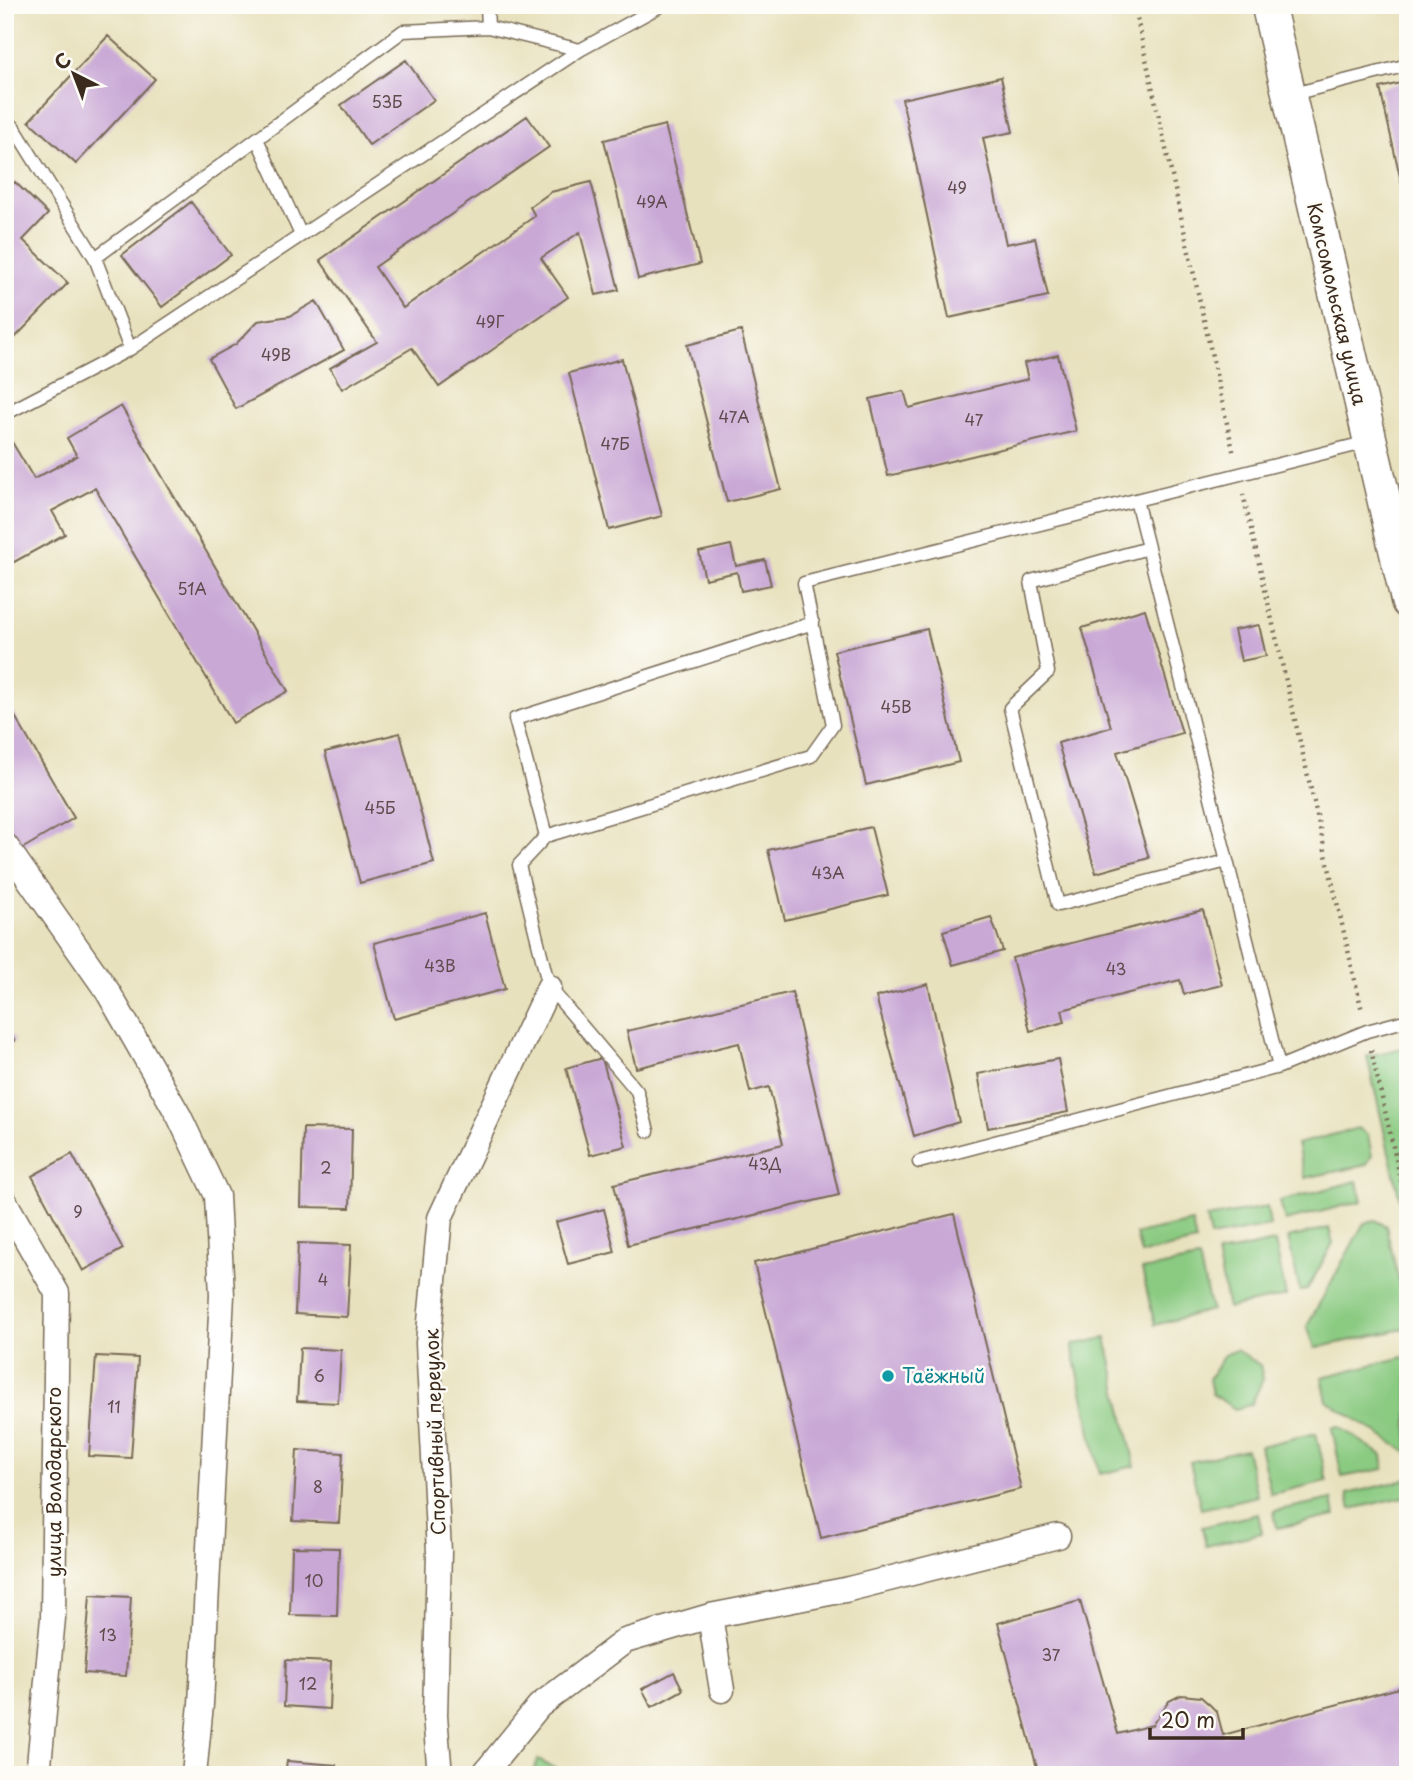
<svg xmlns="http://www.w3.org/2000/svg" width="1413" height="1780" viewBox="0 0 1413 1780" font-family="'Playpen Sans',sans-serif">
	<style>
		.green { fill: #8aca81; stroke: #627a50; stroke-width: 2 }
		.building { fill: #c9a8d6 }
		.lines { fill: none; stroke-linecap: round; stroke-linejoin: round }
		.service-casing { stroke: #786a56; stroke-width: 15 }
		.minor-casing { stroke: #786a56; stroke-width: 27 }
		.secondary-casing { stroke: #786a56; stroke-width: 36 }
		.path { stroke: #786a56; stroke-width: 4.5; stroke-dasharray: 2 5; stroke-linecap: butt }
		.service { stroke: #fff; stroke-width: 12 }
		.minor { stroke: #fff; stroke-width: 24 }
		.secondary { stroke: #fff; stroke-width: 33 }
		.culture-dot { fill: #0f9aa8; stroke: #fdfcf7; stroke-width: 2.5 }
		.labels { text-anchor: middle; stroke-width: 5; stroke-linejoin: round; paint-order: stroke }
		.number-label { font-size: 16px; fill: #5e4a4c }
		.street-label { font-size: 19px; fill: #3b2a1e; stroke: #fdfcf7 }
		.culture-label { font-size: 19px; fill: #0d838f; stroke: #fdfcf7; text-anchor: start }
	</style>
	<rect width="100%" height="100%" fill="#fdfcf7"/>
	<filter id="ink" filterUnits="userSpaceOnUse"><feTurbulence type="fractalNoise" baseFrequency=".0143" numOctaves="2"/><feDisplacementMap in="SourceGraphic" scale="14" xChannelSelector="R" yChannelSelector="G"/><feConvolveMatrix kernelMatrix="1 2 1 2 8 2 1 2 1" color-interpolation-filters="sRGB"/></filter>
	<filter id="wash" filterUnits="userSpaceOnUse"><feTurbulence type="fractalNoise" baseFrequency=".00686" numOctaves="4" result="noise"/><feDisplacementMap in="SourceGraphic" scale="28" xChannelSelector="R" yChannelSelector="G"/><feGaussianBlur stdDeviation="1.57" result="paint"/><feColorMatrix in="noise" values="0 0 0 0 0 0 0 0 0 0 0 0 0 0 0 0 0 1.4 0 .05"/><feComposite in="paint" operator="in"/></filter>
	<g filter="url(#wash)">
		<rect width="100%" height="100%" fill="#e8e1bd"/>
		<path class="green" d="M1408,1047V1235L1367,1056Z
			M1358,1128L1368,1135L1372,1156L1366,1165L1305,1178L1297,1144Z
			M1357,1181L1362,1201L1285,1221L1280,1201Z
			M1267,1207L1270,1226L1210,1237L1206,1218Z
			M1375,1220L1386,1226L1408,1321L1403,1329L1315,1348L1307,1326L1364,1223Z
			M1192,1222L1196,1242L1141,1254L1136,1234Z
			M1329,1228L1333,1243L1307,1290L1300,1291L1288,1238Z
			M1275,1242L1286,1296L1228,1308L1217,1254Z
			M1199,1259L1211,1310L1155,1325L1142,1270Z
			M1106,1338L1135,1466L1100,1474L1072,1345Z
			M1236,1350L1260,1365L1263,1379L1251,1405L1235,1409L1212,1394L1209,1379L1224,1355Z
			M1408,1356V1453L1327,1401L1322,1377Z
			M1338,1426L1382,1455L1384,1469L1342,1477L1332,1428Z
			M1316,1433L1327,1481L1271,1494L1260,1446Z
			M1246,1449L1257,1496L1201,1509L1190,1462Z
			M1408,1479V1496L1351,1509L1347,1494Z
			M1332,1499L1335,1516L1277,1528L1274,1511Z
			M1258,1514L1262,1533L1206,1546L1202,1527Z
			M538,1760L568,1775H532Z"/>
		<g id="blocks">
			<path class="building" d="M108,36L155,79L76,164L29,121Z
				M406,60L434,100L369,145L341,105Z
				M1001,77L1013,132L983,138L1006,244L1035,238L1048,296L949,318L902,99Z
				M1408,81V208H1407L1380,88Z
				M527,116L549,147L375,267L403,308L535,216L530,207L551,192L591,182L619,290L596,295L580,232L541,258L568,297L439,387L412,348L342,389L330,368L377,342L320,260Z
				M665,125L700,264L638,279L604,140Z
				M15,182L48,214L23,240L68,283L5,348V192Z
				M191,202L231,255L162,307L122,255Z
				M316,301L344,350L236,409L209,359L236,344L258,321L290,316Z
				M741,331L781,489L727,502L687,345Z
				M1058,355L1076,431L888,476L870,399L904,391L909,408L1028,379L1024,363Z
				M622,359L662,516L609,530L569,373Z
				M121,406L288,691L233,723L95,488L52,511L65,534L5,567V439L9,437L34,479L77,456L67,438Z
				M731,545L736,566L765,560L771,585L741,591L737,572L705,579L699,552Z
				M1145,609L1182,733L1117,752L1149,858L1096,873L1058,743L1111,727L1082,628Z
				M1259,625L1266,656L1241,661L1234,630Z
				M927,629L959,762L866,785L834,651Z
				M5,699L74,818L20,850L5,825Z
				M400,733L434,863L360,883L325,752Z
				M871,827L888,895L785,920L768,850Z
				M1203,910L1222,985L1184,994L1180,980L1062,1010L1065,1022L1030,1031L1012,958Z
				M485,913L505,989L394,1019L374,943Z
				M991,917L1003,951L953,965L943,931Z
				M928,984L959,1122L914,1136L876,997Z
				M792,992L839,1195L628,1245L614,1184L783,1144L769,1087L750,1092L739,1043L636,1068L627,1031Z
				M5,1025L15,1041L5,1047Z
				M602,1058L626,1146L590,1155L566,1068Z
				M1058,1059L1068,1112L988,1128L978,1074Z
				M303,1128L352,1129L350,1208L301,1207Z
				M72,1154L123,1249L83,1271L32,1176Z
				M604,1209L615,1252L568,1264L556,1222Z
				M954,1214L1021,1489L821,1538L754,1263Z
				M298,1243L351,1245L347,1317L295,1314Z
				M300,1348L341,1350L338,1403L297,1401Z
				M96,1356L138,1358L131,1458L89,1456Z
				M297,1450L343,1453L339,1523L293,1521Z
				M292,1547L339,1548L337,1616L290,1615Z
				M90,1595L131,1597L126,1676L84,1673Z
				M1080,1601L1118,1734L1152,1725L1169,1701L1181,1695L1201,1697L1210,1705L1217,1712L1223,1735L1399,1688L1408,1720V1775H1039L998,1623Z
				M286,1660L331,1662L329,1709L284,1706Z
				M674,1672L683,1690L652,1707L642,1689Z
				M287,1761L336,1765L335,1775H285Z"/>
		</g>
	</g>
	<g filter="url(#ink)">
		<use href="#blocks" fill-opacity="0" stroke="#786a56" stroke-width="2"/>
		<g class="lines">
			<g class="service-casing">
				<path id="service" d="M487,5L488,27
					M1289,95L1408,65
					M5,134L13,126L95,258
					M257,139L301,235
					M130,349L580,50L662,5
					M5,414L130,349L95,258L403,31L488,27L580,50
					M1136,500L1279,1067L1367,1031L1408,1020
					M1148,548L1031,581L1048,672L1010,708L1058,905L1227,861
					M546,836L515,719L813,623
					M648,1131L637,1091L549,987L519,865L546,836L811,756L833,725L804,583L1368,442
					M919,1162L1279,1067"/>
			</g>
			<g class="minor-casing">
				<path id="minor" d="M5,845L108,992L179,1116L217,1196L222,1295L201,1704L194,1775
					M5,1202L57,1293L53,1618L38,1775
					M710,1616L722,1690
					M440,1775L435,1716L439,1552L428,1343L440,1218L549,987
					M483,1775L539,1706L625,1641L710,1616L845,1590L1058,1536"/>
			</g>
			<g class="secondary-casing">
				<path id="secondary" d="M1268,5L1408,602"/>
			</g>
			<path class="path" d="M1134,5L1234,455
				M1243,494L1362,1011
				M1371,1050L1408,1211"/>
			<use href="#service" class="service"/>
			<use href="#minor" class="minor"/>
			<use href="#secondary" class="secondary"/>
		</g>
	</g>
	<circle class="culture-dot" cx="888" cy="1376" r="7"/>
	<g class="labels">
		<g class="number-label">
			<text x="387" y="108">53Б</text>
			<text x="957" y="194">49</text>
			<text x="652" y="208">49А</text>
			<text x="490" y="328">49Г</text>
			<text x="276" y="361">49В</text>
			<text x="734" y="423">47А</text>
			<text x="974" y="426">47</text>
			<text x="615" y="450">47Б</text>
			<text x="192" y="595">51А</text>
			<text x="896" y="713">45В</text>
			<text x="380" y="814">45Б</text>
			<text x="828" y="879">43А</text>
			<text x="440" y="972">43В</text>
			<text x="1116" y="975">43</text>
			<text x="765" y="1170">43Д</text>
			<text x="326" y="1174">2</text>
			<text x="78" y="1218">9</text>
			<text x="323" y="1286">4</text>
			<text x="319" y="1382">6</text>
			<text x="114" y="1413">11</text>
			<text x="318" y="1493">8</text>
			<text x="314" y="1587">10</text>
			<text x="108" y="1641">13</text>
			<text x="1051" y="1661">37</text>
			<text x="308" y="1690">12</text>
		</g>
		<g class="street-label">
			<text transform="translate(1337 304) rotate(77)" y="7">Комсомольская улица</text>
			<text transform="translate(435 1432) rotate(-92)" y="7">Спортивный переулок</text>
			<text transform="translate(54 1482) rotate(-90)" y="7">улица Володарского</text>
		</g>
		<g class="culture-label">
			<text x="902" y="1383">Таёжный</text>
		</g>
	</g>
	<rect width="1413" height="1780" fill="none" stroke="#fdfcf7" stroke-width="28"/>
	<g transform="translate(74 74) rotate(318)" stroke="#fdfcf7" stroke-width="5" paint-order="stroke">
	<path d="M0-5L12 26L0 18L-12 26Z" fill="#3b2a1e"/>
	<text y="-10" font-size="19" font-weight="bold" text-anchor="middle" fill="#3b2a1e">С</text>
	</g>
	<path d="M1150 1728v10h93v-10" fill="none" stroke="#3b2a1e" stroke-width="3.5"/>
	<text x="1161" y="1728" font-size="21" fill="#3b2a1e" stroke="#fdfcf7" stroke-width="5" paint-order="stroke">20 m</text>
</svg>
